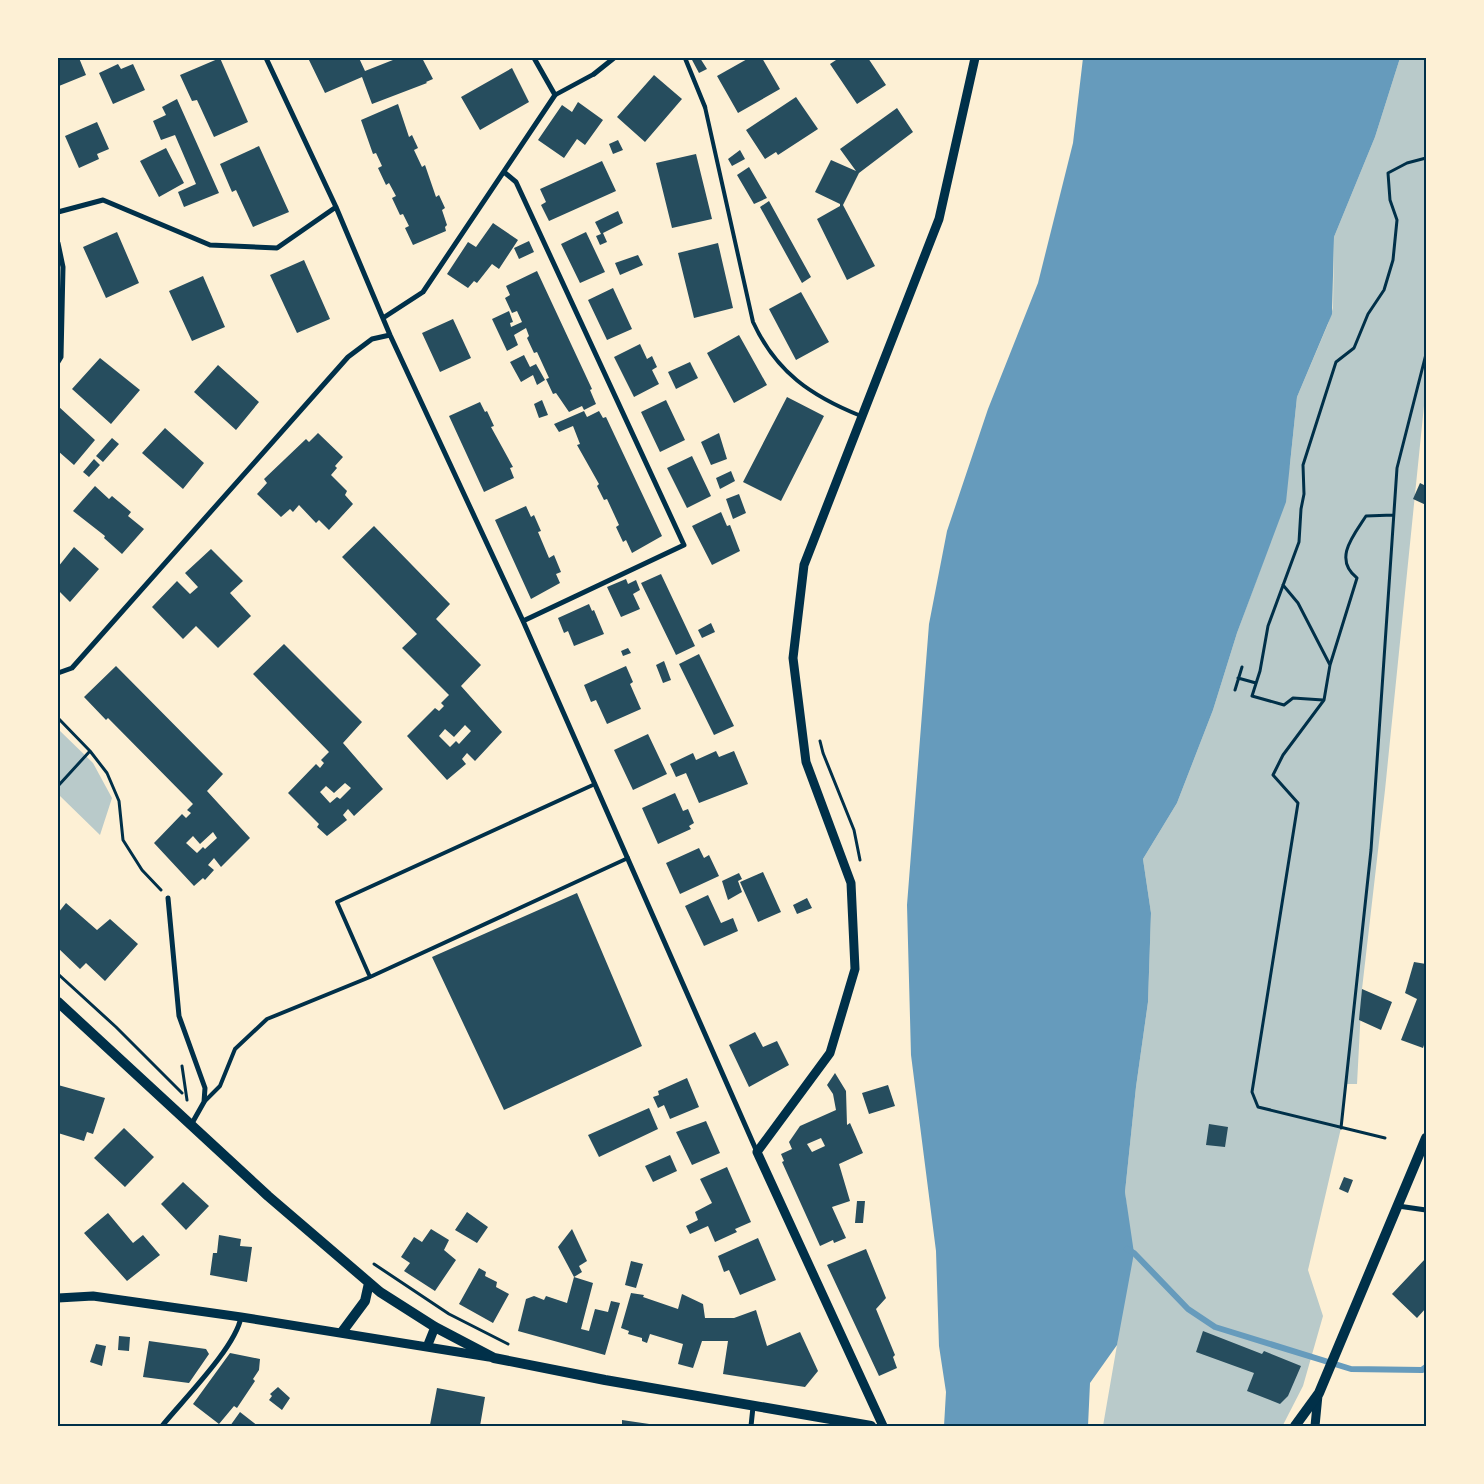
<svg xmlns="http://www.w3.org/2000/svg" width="1484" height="1484" viewBox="0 0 1484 1484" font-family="Karla,sans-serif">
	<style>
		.green { fill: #b9caca }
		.water { fill: #669bbc }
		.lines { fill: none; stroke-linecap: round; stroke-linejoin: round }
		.stream { stroke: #669bbc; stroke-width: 6 }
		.building { fill: #264d5e; fill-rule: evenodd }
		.path { stroke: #003049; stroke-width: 3 }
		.service { stroke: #003049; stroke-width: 4 }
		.pedestrian { stroke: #003049; stroke-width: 4.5 }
		.minor { stroke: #003049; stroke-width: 5 }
		.tertiary { stroke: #003049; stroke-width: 9 }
		.secondary { stroke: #003049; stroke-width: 10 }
		.neatline { fill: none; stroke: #003049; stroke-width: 2 }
	</style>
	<rect width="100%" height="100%" fill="#fdf0d5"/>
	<path class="green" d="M1400,58H1426V386L1385,790L1362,989L1357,1084H1346L1341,1128L1308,1270L1323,1316L1303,1386L1283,1425L1280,1426H1103L1117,1345L1129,1228L1125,1192L1136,1087L1148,1002L1151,913L1143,859L1177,803L1213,710L1237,633L1262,565L1290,464L1297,397L1328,324L1333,308L1334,237L1375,137Z
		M58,729L93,763L112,798L100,835L60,796L58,798Z"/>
	<path class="water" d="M1083,58H1400L1375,137L1334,237L1332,314L1297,397L1286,502L1237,633L1213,710L1177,803L1143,859L1151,913L1148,1002L1136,1087L1125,1192L1134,1253L1117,1345L1090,1383L1088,1426H944L946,1392L939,1346L936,1251L911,1055L907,905L929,624L947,531L988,409L1038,283L1073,143Z"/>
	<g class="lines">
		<path class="stream" d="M1127,1249L1134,1253L1188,1309L1215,1327L1351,1369L1422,1370L1426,1367"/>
	</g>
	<path class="building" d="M58,58H79L86,75L59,86Z
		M220,58L248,122L214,137L197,100L192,101L180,75Z
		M308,58H359L365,71L398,58H422L433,79L426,82L427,83L372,104L362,77L325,93Z
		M691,58H700L707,69L699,73Z
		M749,58H762L780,89L738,113L717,76Z
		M839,58H868L886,85L857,104L830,64Z
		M118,64L121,69L133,64L145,90L113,104L99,73Z
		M512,68L529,102L480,130L461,97Z
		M654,75L682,99L645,142L617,117Z
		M796,97L818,129L778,155L776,152L765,159L746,130Z
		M177,99L219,193L184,207L178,192L196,184L175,135L161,140L153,121L166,115L162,107Z
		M578,102L603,120L585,145L577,139L564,158L538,140L562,105L572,112Z
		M398,104L409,137L412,135L418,148L414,150L422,167L425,165L436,197L439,195L445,208L442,210L447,225L445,227L446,231L413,245L405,228L409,226L403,214L400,215L392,198L396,196L389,183L386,185L378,168L382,166L376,153L373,154L361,120Z
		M897,108L913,132L859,173L843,205L875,266L847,280L817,219L840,206V204L815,192L831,160L856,171L840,149Z
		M97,122L109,149L97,154L99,159L79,168L65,136Z
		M618,140L623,150L613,154L609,144Z
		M259,146L289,212L253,227L236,190L232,192L220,164Z
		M166,148L184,183L159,197L140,161Z
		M740,150L745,159L732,166L728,159Z
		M696,154L712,219L672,228L656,163Z
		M602,161L616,191L549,221L541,205L546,202L540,189Z
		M749,167L767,198L754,204L737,175Z
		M769,201L811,277L802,283L760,207Z
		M618,211L623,223L603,233L607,242L600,245L596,236L601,234L595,222Z
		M493,223L518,240L499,269L492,264L477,283L474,281L468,288L447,274L468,242L476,247Z
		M117,232L139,283L106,298L83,247Z
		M586,232L605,272L580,283L561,244Z
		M529,241L534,252L519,259L514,248Z
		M718,243L733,308L694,318L678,253Z
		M638,255L643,265L620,275L615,263Z
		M304,260L330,319L297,333L270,275Z
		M537,271L592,389L590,390L596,404L584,410L582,406L569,412L556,393L553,394L546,379L549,378L537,352L534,353L527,338L529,336L526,328L514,335L518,345L507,351L492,319L509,311L513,322L510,323L511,327L522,322L517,311L512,313L505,298L510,295L506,286Z
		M203,276L225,327L192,341L169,291Z
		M613,288L632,329L607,340L588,300Z
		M801,292L829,342L796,360L769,309Z
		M453,319L471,358L440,372L422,333Z
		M739,335L767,385L734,403L707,353Z
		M640,344L647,359L652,356L657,367L652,370L659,384L634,397L614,357Z
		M524,355L530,367L536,364L545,380L537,385L533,375L521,382L510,362Z
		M100,358L140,390L111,424L72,389Z
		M690,362L698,378L676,389L668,372Z
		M218,365L259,402L236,430L194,392Z
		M787,397L824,416L781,501L743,482Z
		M542,400L548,415L539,418L534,404Z
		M666,400L685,440L660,452L641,412Z
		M480,402L485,412L487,411L494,426L491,427L513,467L510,468L514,478L484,492L449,416Z
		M58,406L95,440L74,465L58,451Z
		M584,411L587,417L599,411L603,418L606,417L662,536L632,553L626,540L623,542L616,527L619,525L607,499L604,500L597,486L599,484L577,445L580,444L573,426L559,432L554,424Z
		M165,428L204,463L183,489L142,453Z
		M318,433L343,457L335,466L337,468L331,475L347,491L345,495L353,504L329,530L319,520L316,523L299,505L293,512L290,509L281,517L257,494L267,483L264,479L306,439L309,442Z
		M719,433L727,459L711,465L701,442Z
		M112,438L119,444L103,462L96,456Z
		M692,456L711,496L687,508L667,468Z
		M94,459L100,465L89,477L83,472Z
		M731,471L735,481L720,489L716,478Z
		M1420,483L1426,486V505L1413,499Z
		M95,486L109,499L112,496L131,512L128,516L144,529L122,554L104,538L105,536L73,511Z
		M739,494L746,513L733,519L726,499Z
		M526,506L531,517L534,515L541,531L538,532L549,558L554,555L561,572L556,574L560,583L531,599L495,520Z
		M721,512L727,526L730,525L740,551L712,565L692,526Z
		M374,526L450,604L436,619L481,665L461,686L502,732L475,761L467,753L462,759L466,764L447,780L407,736L435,708L439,711L444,706L441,703L449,695L402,648L417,634L342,557ZM465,725L471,731L459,744L456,741L450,747L439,736L445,729L454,737Z
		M74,547L99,569L70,602L58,590V567Z
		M211,549L243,581L230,593L251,616L218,648L196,626L183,639L152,607L177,581L190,594L198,587L185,573Z
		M661,574L695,646L676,655L641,583Z
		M626,579L628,584L636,580L640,590L633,594L640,609L621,617L607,587Z
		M589,604L592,611L594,610L604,634L574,646L568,631L564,633L558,618Z
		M711,623L715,632L702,638L698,630Z
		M284,644L362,722L343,743L383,789L354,816L348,809L343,815L347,820L327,836L317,827L319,824L288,793L316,764L320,768L324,763L321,760L329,752L253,674ZM345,783L351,788L340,799L337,797L330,803L320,792L326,786L334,793Z
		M628,648L631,653L623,656L621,651Z
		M699,654L734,726L714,735L679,664Z
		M664,661L671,680L663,683L656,665Z
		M116,666L223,774L207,791L250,838L221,867L214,858L208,865L214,870L205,880L203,878L194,886L154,843L182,814L186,818L191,813L187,810L193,804L108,718L106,720L84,697ZM213,832L217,838L205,849L203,847L197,853L186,843L193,836L200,844Z
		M626,666L633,682L630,684L641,709L607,724L596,700L591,702L584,685Z
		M648,734L667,774L633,790L614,750Z
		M716,751L719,757L734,751L748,784L699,803L686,773L676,777L670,764L693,753L696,760Z
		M675,793L683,811L688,809L694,823L689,826L691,829L658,844L642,808Z
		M699,848L704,858L709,855L719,876L680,894L666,863Z
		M763,872L781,912L758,922L740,882Z
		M739,873L742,879L738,881L742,892L728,900L722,881Z
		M577,893L642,1046L504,1110L432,957Z
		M708,895L721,923L733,918L738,931L704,946L685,906Z
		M807,898L812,908L797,914L793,905Z
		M66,903L97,930L110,919L138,944L105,981L86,963L80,969L58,948V913Z
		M1414,962L1426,964V1039L1423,1048L1401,1040L1417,999L1405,993Z
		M1362,989L1392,1002L1381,1030L1359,1020Z
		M755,1032L763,1047L777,1041L789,1065L749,1087L729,1045Z
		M835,1073L846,1091L847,1125L850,1123L863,1153L839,1164L850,1201L832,1207L846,1238L834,1243L833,1240L820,1246L782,1162L784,1161L781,1154L792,1149L789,1142L800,1126L836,1110L833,1094L827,1085ZM821,1138L825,1146L812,1152L807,1144Z
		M687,1078L699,1107L670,1119L664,1105L658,1108L653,1097L659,1095L658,1091Z
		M58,1085L105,1098L93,1134L87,1132L84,1141L58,1133Z
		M888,1085L895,1106L869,1114L862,1093Z
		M649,1108L658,1129L599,1157L588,1135Z
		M706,1121L720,1153L692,1165L676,1132Z
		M1209,1124L1228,1127L1225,1147L1206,1145Z
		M124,1128L154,1157L125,1187L94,1158Z
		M670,1155L677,1171L653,1182L645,1166Z
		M727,1167L751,1222L735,1229L737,1232L715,1242L708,1226L690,1234L686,1226L698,1220L695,1212L712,1203L700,1179Z
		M1344,1177L1353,1180L1348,1193L1339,1189Z
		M183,1182L209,1206L186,1230L161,1204Z
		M857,1201H865L863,1223H855Z
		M467,1212L488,1227L477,1243L455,1230Z
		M108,1213L133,1243L143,1235L160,1255L127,1281L84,1233Z
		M431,1229L449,1240L444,1250L456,1260L435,1291L404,1271L410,1263L401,1257L414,1237L422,1242Z
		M572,1229L587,1261L579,1266L582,1272L574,1277L593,1283L581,1329L589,1331L595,1309L608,1312L611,1301L620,1303L605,1355L518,1331L526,1299L534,1296L544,1300L546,1296L567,1303L574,1277L558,1247Z
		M219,1235L241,1239L240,1246L252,1247L247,1282L210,1275L213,1253H217Z
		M758,1238L776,1280L740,1295L729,1270L724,1272L718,1256Z
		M866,1249L886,1298L876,1309L895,1355L893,1357L897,1368L879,1376L827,1265Z
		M1426,1258V1308L1417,1318L1392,1294Z
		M631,1261L643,1264L636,1288L625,1285Z
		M479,1268L486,1272L485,1276L497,1282L496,1287L509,1294L493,1323L459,1304Z
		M631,1293L644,1295L643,1297L678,1309L682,1294L703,1304L705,1318H734L756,1310L767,1346L800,1332L818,1371L805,1387L723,1374L728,1341H702L693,1368L678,1364L683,1344L650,1334L647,1343L642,1341V1338L628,1334L629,1331L621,1328Z
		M1203,1331L1262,1354L1264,1351L1301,1366L1288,1396L1280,1404L1247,1391L1254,1373L1196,1352Z
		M119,1336L130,1337L129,1351L118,1350Z
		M149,1341L206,1349L209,1354L189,1383L143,1377Z
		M96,1344L106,1346L102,1366L90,1362Z
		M230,1353L260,1359L259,1370L253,1379L255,1381L237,1408L234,1406L219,1424L193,1404Z
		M278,1387L290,1398L282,1410L269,1400L272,1396L270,1394Z
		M437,1388L485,1397L480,1426L430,1425Z
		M240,1412L258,1426H230Z
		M622,1420L656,1425V1426H622Z"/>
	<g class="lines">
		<path class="path" d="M1283,585L1298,603L1330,665
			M1238,678L1256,683
			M1235,690L1242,667
			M1323,700L1293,698L1284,705L1252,696L1260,671L1268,626L1299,542L1301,509L1304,494L1303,465L1327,390L1336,362L1354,348L1368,314L1384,290L1393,260L1397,220L1390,200L1388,173L1407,163L1426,158
			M58,718L90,751L107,773L119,801L123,840L142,870L161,890
			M820,741L823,753L854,830L860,860
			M58,786L90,751
			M58,974L116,1027L182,1093
			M182,1066L187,1100
			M1341,1128L1371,850L1397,468L1426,354
			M1385,1138L1258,1107L1252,1092L1298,803L1273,775L1283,755L1324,700L1330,665L1357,578C1333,559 1353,536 1366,516L1393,515
			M374,1264L449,1314L508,1344"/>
		<path class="service" d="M705,107L753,322C776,372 811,396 861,416
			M370,977L337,902L595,784
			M204,1102L220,1086L235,1049L267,1019L370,977L628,858"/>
		<path class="pedestrian" d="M685,58L705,107
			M555,95L594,74"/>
		<path class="minor" d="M266,58L336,207L390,335L523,621L757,1152
			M594,74L614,58
			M504,172L516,182L684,545L523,621
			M58,212L103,200L210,245L277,248L336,207
			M58,243L63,267L61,357L58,362
			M383,318L423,292L555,95L534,58
			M58,673L72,668L348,357L372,339L390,335
			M168,898L179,1016L205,1088L204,1102L191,1125
			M1398,1206L1426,1210
			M162,1426C183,1400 236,1347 241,1317
			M751,1426L753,1407"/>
		<path class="tertiary" d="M58,1298L93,1296L241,1317L489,1357
			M427,1347L435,1327
			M883,1426L757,1152L830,1053L855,969L851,883L806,762L793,658L804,565L939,219L975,58
			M1315,1426L1318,1395"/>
		<path class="secondary" d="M58,1002L268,1196L380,1292L435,1327L494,1358L605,1380L871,1426
			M342,1332L365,1301L369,1283
			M1295,1426L1319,1393L1426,1138"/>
	</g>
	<rect width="1484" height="1484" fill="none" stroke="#fdf0d5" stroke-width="118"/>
	<rect x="59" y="59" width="1366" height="1366" class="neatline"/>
</svg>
